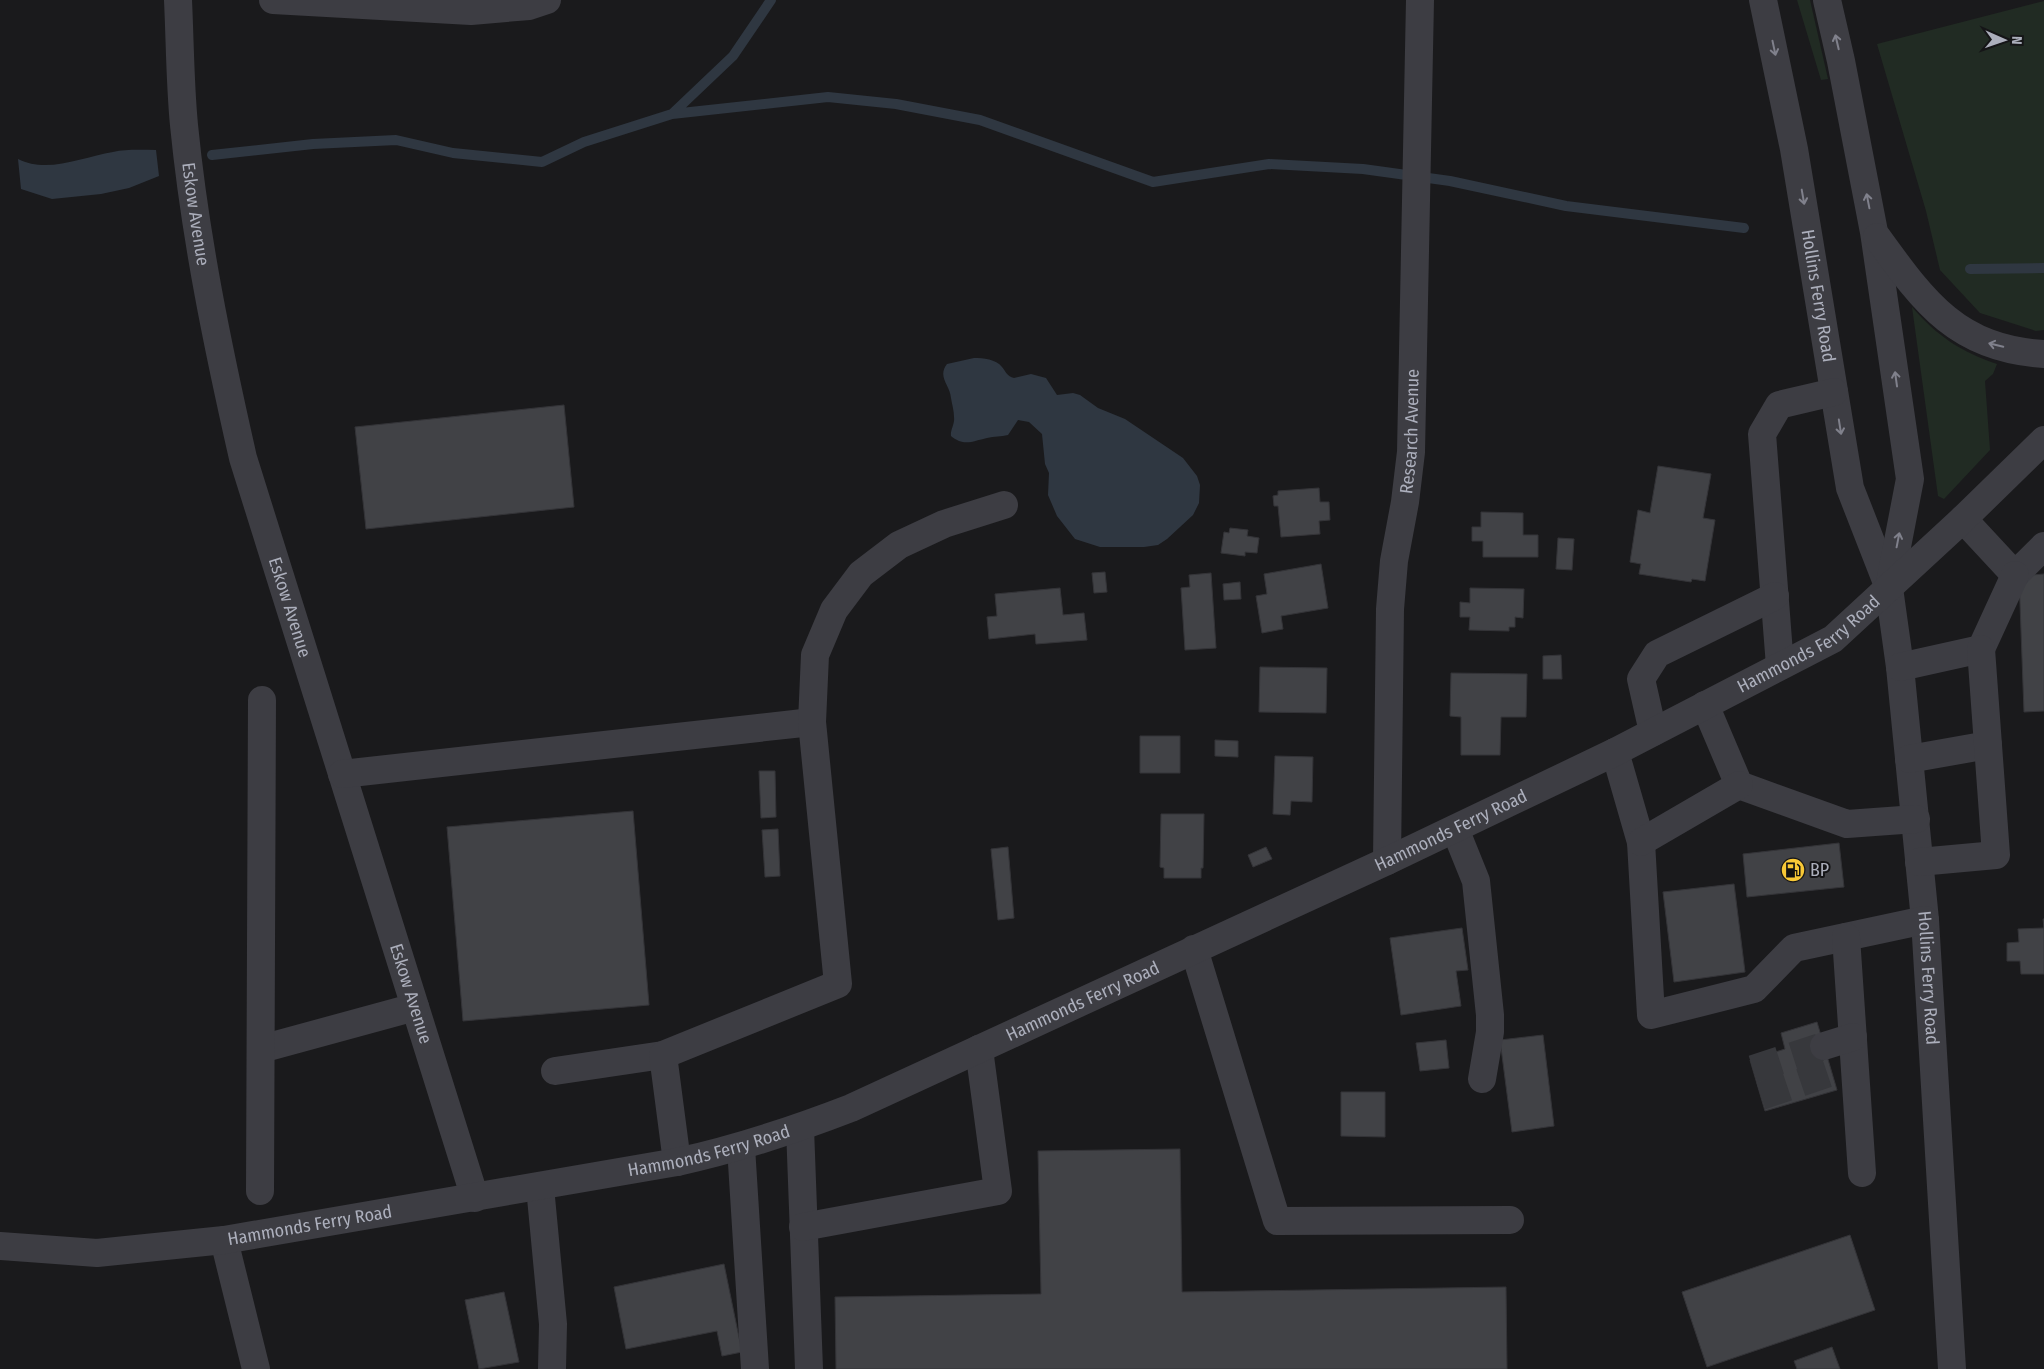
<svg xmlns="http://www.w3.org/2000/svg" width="2044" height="1369" viewBox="0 0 2044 1369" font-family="'Fira Sans Condensed',sans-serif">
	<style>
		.green { fill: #212b23 }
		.water { fill: #2f3741 }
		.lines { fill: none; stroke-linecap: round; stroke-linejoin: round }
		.stream { stroke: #2f3741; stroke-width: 10 }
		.building { fill: #414246; stroke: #343438 }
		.minor-tunnel { stroke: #37383c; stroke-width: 28; stroke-dasharray: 28 14; stroke-linecap: butt }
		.minor { stroke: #3d3d43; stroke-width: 28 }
		.oneway { stroke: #80818c }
		.labels { text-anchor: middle; stroke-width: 4; stroke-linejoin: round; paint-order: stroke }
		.street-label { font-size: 18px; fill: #acafbc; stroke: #151517 }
		.poi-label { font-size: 18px; fill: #acafbc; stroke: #151517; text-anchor: start }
	</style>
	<rect width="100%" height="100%" fill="#1a1a1c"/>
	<path class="green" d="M1797,0H1810L1828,79L1821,80Z
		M2044,1V330L2036,331L1980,313L1940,270L1926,211L1877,44Z
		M1912,307C1937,336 1961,352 1997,364L1993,374L1985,381L1990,450L1944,499L1938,496Z"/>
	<path class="water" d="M156,150L159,176L129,188L101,194L52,199L21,189L18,159C47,174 83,157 113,152C126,149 142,150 156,150Z
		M974,358C983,358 996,359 1002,367C1006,372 1007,376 1014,378L1031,374L1046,378L1057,395L1073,393L1080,395L1098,408L1125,419L1183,458L1197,476L1200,485L1199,503L1193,515L1167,539L1158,545L1144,547H1100L1075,539L1057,516L1048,495L1049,473L1045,464L1042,434L1029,422L1018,420L1008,435C1001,437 994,436 987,438C973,441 964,447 951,436C950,430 955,424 954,417C954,411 952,404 951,398C950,385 937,377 947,364Z"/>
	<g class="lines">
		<path class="stream" d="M672,114L733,56L771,0
			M212,155L313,144L396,140L453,153L542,162L584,142L672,114L828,97L896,104L980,120L1153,182L1269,164L1363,169L1450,181L1566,206L1744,228
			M1970,269L2044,268"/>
	</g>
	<path class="building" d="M564,405L574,507L366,529L355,427Z
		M1658,466L1711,474L1703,518L1715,520L1705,581L1692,579L1691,582L1639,574L1641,564L1630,562L1638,510L1650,513Z
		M1319,488L1320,502H1329L1330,520L1319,521L1320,534L1281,537L1278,506H1274L1273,496L1278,495V491Z
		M1481,512L1523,513V535H1538V557H1483V541H1472V527H1481Z
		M1230,528L1248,530L1247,536L1259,538L1257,553L1245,552V556L1221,553L1224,532L1229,533Z
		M1558,538L1574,539L1572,570L1556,569Z
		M1321,564L1328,608L1281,616L1283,629L1262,633L1256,596L1267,594L1264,574Z
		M1105,572L1107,592L1094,593L1092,573Z
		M1211,573L1216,648L1185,650L1181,588L1190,587L1189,575Z
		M2044,574V711L2024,712L2019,576Z
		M1240,582L1241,599L1224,600L1223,584Z
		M1060,588L1063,615L1084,613L1087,640L1036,644L1035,634L989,639L987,617L997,616L995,594Z
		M1470,588L1524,589L1523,618L1515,617V627H1509V631L1469,630L1470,617H1460V602L1470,603Z
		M1561,655L1562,679H1543V656Z
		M1260,667L1327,668L1326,713L1259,712Z
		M1451,673L1527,674L1526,717H1501L1500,755H1461V717L1450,716Z
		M1140,736H1180V773H1140Z
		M1215,740L1238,741V757L1215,756Z
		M1275,756L1313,757L1312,802L1291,801L1290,815L1273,814Z
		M759,771H775L776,817L761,818Z
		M633,811L649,1005L463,1021L447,827Z
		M1161,814H1204L1203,868H1201V878H1164V868L1160,867Z
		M778,829L780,876L765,877L762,830Z
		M1839,843L1844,887L1747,897L1743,854Z
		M1008,847L1014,918L998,920L991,849Z
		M1266,847L1272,859L1253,867L1248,855Z
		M1734,884L1745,972L1674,982L1663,892Z
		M2043,919H2044V974H2021L2020,961H2007V943L2019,942L2018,929L2044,928Z
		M1462,928L1468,970L1456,971L1461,1006L1401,1015L1390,938Z
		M1817,1022L1837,1090L1765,1111L1750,1060L1785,1049L1781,1033Z
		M1543,1035L1554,1126L1512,1132L1500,1040Z
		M1446,1040L1449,1068L1420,1071L1416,1043Z
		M1341,1092H1385V1137L1341,1136Z
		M1180,1149L1182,1292L1506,1287L1507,1369H836L835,1297L1041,1294L1038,1151Z
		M1850,1235L1875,1310L1707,1367L1682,1292Z
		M724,1264L742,1352L722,1356L717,1331L626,1349L614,1287Z
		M504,1292L519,1362L479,1369L465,1300Z
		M1832,1347L1840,1369H1797L1794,1361Z"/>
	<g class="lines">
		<path class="minor-tunnel" d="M1753,1069L1824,1046
			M1761,1096L1832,1072"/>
		<g class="minor">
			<path id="s1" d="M178,0C180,42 180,84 184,125C195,237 218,348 243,458L475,1198"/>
			<path d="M273,0L471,11L529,6L547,0"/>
			<path id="s2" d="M1763,0L1794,149L1850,488L1889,588L1900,667L1925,920L1952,1369"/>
			<path d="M1827,0L1841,61L1874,232L1910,479L1889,588"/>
			<path d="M1877,237C1924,302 1957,349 2044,354"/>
			<path d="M1963,519L2015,575L2044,546"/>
			<path d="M1780,666L1762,434L1779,405L1834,392"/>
			<path d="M1900,667L1981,649L2015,575"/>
			<path d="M1705,705L1739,785L1847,824L1916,819"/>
			<path d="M1653,732L1641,679L1657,654L1775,596"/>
			<path d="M1615,752L1641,842L1651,1015L1754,989L1794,948L1925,920"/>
			<path d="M1909,759L1988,745"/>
			<path d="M342,774L812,722"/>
			<path d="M1455,829L1476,881L1490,1015V1032L1482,1079"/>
			<path d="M1641,842L1739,785"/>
			<path id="s3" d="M1387,861L1390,609L1394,561L1405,502L1411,452L1420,0"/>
			<path d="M1919,862L1996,855L1981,649"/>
			<path d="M1846,937L1862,1173"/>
			<path d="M1194,949L1277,1221L1510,1220"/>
			<path d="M1824,1046L1853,1037"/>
			<path d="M261,1049L415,1007"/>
			<path d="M555,1071L663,1055"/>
			<path d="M800,1128L809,1369"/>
			<path d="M741,1147L755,1369"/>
			<path d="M677,1162L663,1055L838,984L812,722L815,655L834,610L861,574L899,545L944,524L1004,505"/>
			<path d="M540,1187L553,1324L552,1369"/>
			<path d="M260,1191L262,700"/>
			<path d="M803,1227L998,1191L979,1049"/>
			<path d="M224,1240L256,1369"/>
			<path id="s4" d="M0,1246L97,1253L224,1240L677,1162C737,1149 794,1130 851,1108L1387,861L1615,752L1833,639L1963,519L2044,440"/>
		</g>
	</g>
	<defs><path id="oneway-shaft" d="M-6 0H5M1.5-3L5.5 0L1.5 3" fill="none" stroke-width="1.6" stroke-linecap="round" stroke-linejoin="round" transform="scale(1.25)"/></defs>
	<g class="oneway">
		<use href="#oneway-shaft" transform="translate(1837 42) rotate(-103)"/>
		<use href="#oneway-shaft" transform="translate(1774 48) rotate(78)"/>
		<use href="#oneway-shaft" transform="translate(1803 197) rotate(80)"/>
		<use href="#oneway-shaft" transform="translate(1868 201) rotate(-101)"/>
		<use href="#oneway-shaft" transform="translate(1996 345) rotate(-166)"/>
		<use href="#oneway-shaft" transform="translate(1896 379) rotate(-98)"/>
		<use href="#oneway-shaft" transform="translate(1840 427) rotate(81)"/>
		<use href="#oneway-shaft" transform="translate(1898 540) rotate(-79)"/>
	</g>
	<defs>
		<g id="fuel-disc" transform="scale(1.25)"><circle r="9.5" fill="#f8c836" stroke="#151517"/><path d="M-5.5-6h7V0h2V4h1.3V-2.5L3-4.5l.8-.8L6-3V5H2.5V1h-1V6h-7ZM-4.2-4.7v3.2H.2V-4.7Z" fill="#111"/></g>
	</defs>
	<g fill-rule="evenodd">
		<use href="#fuel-disc" x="1793" y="870"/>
	</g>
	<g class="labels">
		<g class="street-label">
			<text dy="6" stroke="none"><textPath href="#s1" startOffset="215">Eskow Avenue</textPath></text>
			<text dy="6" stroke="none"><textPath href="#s2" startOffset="301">Hollins Ferry Road</textPath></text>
			<text dy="6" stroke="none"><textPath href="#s3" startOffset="431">Research Avenue</textPath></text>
			<text dy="6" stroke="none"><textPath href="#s1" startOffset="620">Eskow Avenue</textPath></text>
			<text dy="6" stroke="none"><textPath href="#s4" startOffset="1932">Hammonds Ferry Road</textPath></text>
			<text dy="6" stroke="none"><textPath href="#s4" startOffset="1528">Hammonds Ferry Road</textPath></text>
			<text dy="6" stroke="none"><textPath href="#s2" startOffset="995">Hollins Ferry Road</textPath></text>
			<text dy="6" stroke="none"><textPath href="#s1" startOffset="1025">Eskow Avenue</textPath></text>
			<text dy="6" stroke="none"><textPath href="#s4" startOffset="1122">Hammonds Ferry Road</textPath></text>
			<text dy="6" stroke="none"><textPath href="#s4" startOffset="718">Hammonds Ferry Road</textPath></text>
			<text dy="6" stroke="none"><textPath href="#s4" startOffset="312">Hammonds Ferry Road</textPath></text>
		</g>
		<g class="poi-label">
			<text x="1810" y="876">BP</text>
		</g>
	</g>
	<g transform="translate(2004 40) rotate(92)" stroke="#151517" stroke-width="4" paint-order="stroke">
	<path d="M0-4L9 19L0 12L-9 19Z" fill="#acafbc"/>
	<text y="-8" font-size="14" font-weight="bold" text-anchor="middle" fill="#acafbc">N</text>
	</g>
</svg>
